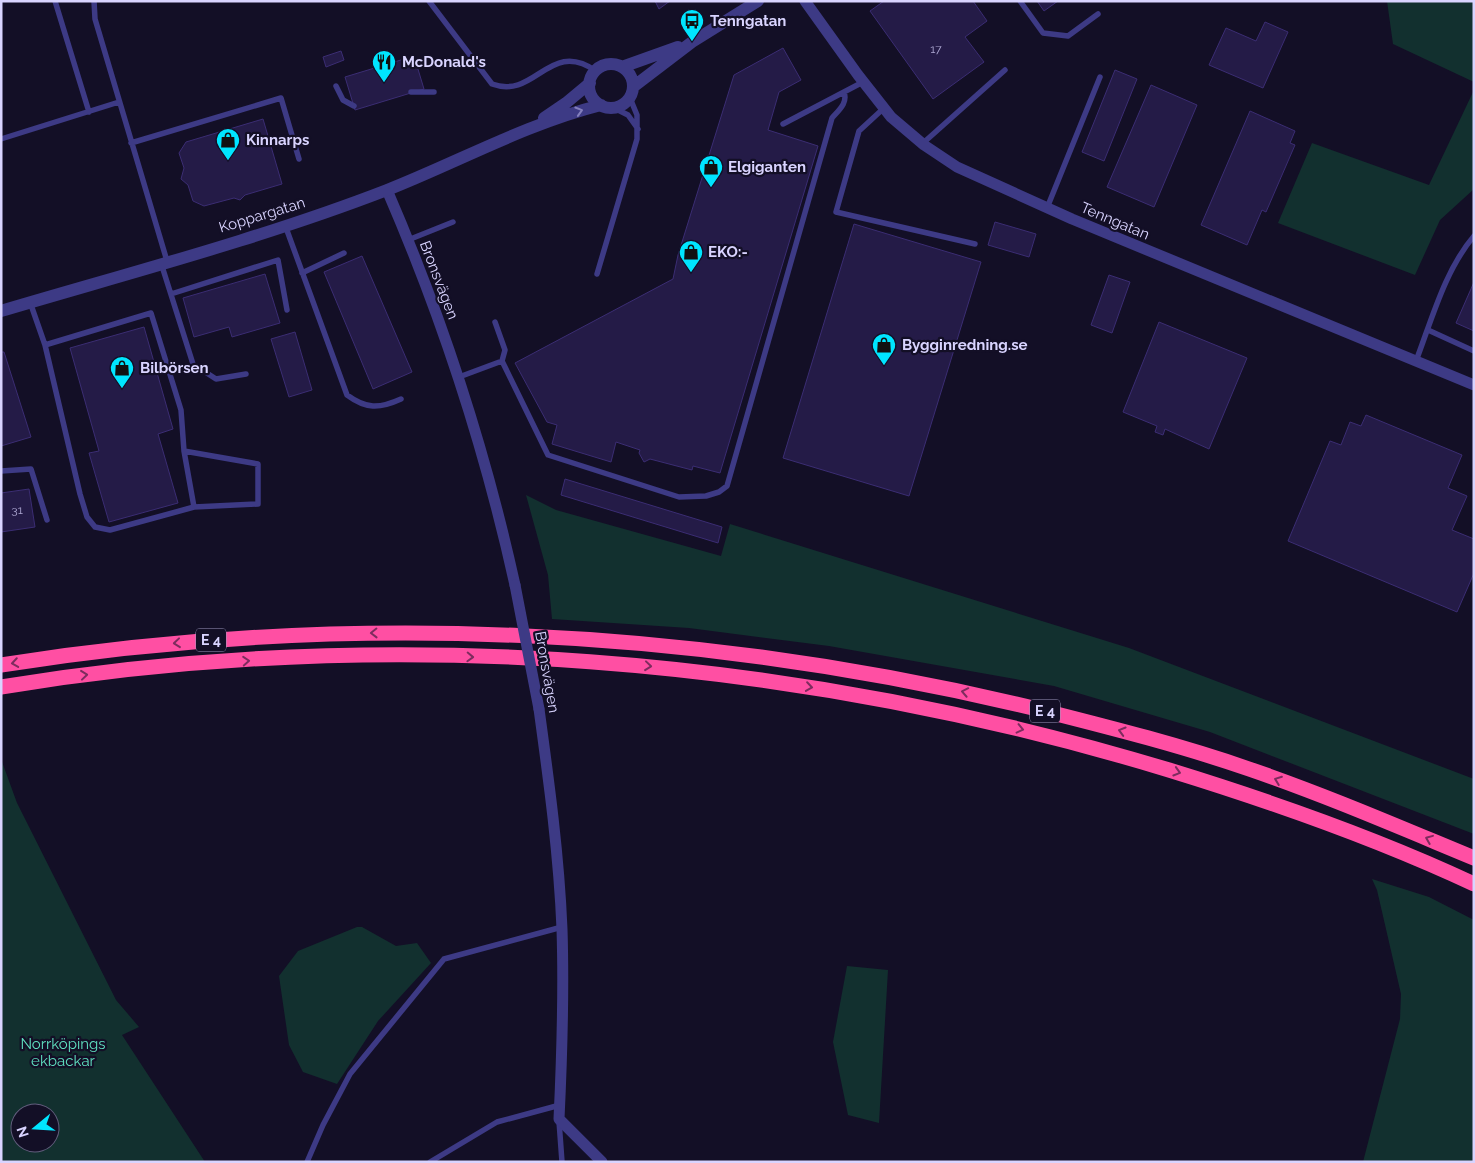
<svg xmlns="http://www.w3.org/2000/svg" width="1475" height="1163" viewBox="0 0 1475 1163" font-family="Raleway,sans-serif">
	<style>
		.green { fill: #12302f; fill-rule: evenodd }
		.building { fill: #241b47; stroke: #3b2d73 }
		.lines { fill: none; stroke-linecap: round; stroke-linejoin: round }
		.service { stroke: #3d3a85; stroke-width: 5.5 }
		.minor { stroke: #3d3a85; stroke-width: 11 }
		.tertiary { stroke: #3d3a85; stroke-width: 12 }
		.motorway { stroke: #ff4fa3; stroke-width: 15 }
		.minor-bridge { stroke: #3d3a85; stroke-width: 11 }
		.oneway { stroke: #837fbc }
		.oneway2 { stroke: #7d2c5e }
		.labels { text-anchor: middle; stroke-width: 4.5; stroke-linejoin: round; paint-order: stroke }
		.number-label { font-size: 12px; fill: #aca6d1 }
		.shield { fill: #130f26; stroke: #9e99be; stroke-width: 1 }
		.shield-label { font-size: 14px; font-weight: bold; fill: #d9d4ff }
		.poi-label { font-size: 15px; font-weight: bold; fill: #d9d4ff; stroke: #130f26; text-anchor: start }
		.street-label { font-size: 15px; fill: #d9d4ff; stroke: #130f26 }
		.park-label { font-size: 15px; fill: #5fe0c0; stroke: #130f26 }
	</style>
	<rect width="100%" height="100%" fill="#130f26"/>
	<path class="green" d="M1387,1H1474V82L1393,44Z
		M1474,90V189L1440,220L1415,275L1278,223L1312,143L1429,185Z
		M526,495L556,510L721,556L730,524L1129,648L1474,779V834L1210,732L1054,686L829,646L689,628L552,619L548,575Z
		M1,759L17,803L116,1000L139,1027L122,1035L205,1162H1ZM20,1113H50V1143H20Z
		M1372,879L1429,897L1474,920V1162H1363L1400,1019L1401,994L1377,890Z
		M357,927H362L396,946L417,943L431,963L378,1021L337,1084L303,1072L289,1045L279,976L298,951Z
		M847,966L888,970L879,1123L848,1115L833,1042Z"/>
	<path class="building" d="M655,1H670L659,9Z
		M884,1H973L987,21L965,37L984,62L933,99L870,11Z
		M1037,1H1058L1044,11Z
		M1265,22L1288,32L1263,88L1209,65L1226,28L1256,41Z
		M783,48L801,80L779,92L768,130L818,146L720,473L693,466L692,470L650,459L644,462L639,453L640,450L616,442L611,462L552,444L557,425L547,422L515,363L673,279L678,255L734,75Z
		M341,51L344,60L326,67L323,57Z
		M414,56L424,89L355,110L345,77Z
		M1115,70L1137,79L1104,161L1082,152Z
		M1151,85L1197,105L1154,207L1107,187Z
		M1250,111L1295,131L1290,143L1295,145L1266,212L1262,210L1247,245L1201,225Z
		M263,119L282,184L245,195L240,200L234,198L204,206L193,201L188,185L181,179L184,168L179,153L186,142Z
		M995,222L1036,234L1029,257L988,245Z
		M854,224L981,262L909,496L783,458Z
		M362,256L412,372L373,389L324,272Z
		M265,274L280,323L232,337L229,327L194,337L183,298Z
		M1109,275L1130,282L1112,333L1091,325Z
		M1474,282V331L1456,323Z
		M1159,322L1247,358L1209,449L1165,429L1163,435L1155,432L1157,426L1123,412Z
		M144,327L173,429L158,434L178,503L109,522L89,453L99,451L70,348Z
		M295,332L312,390L289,397L271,339Z
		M1,352H4L31,437L1,446Z
		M1366,415L1462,455L1448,488L1467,496L1452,530L1474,539V573L1457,612L1288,541L1330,441L1341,445L1350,422L1361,426Z
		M565,479L722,527L718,543L561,495Z
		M29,489L35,527L1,532V493Z"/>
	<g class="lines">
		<path class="service" d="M55,1L89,112
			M94,1L95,19L167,261
			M429,1L492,84C536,100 549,38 596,71
			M1020,1L1043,33L1068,36L1098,14
			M336,86L343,100L354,106
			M411,92H434
			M614,108L628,115L638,129
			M884,108L859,131L836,212L975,244
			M783,124L863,82
			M1,139L119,102
			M131,143L281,98L299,159
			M922,144L1005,70
			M1047,208L1100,77
			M285,225L347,395C366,409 379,409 401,399
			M408,240L453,222
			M161,263L193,364L216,379L246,374
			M302,273L344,253
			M597,274L637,139V115L630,98
			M171,294L278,260L287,310
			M30,302L45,345L80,494L87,517L95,527L110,530L194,507L258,504V464L184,451L194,507
			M1428,330L1474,351
			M45,345L151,313L181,410L184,451
			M502,361L548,455L679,497L706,496L719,492L727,486L832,118C839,110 848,103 844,92
			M1416,361C1432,319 1445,270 1474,236
			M459,377L502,361L505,350L495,322
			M1,471L31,469L47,520
			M559,1121L562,1162
			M307,1162L323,1125L350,1074L444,959L562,927
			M430,1162L497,1122L560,1105"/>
		<path class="minor" d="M805,1L858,75L891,117L924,145L957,167L1072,219L1474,385
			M387,190C442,317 485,449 515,585
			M539,709C549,782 559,855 562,929C564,992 562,1056 559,1119L602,1162"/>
		<path class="tertiary" d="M589 86a22 22 0 1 1 44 0a22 22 0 1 1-44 0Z
			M622,67L678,47
			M633,87L692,42L758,1
			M544,118L566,103L590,83
			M1,311C129,273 263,238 387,190C458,162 526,124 601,105"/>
		<path class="motorway" d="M1,665C346,610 699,627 1037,709C1108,727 1180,745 1249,769C1325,795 1399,827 1474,858
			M1,687C389,623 794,656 1169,770C1273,802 1376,838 1474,884"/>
		<path class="minor-bridge" d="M515,585L539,709"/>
	</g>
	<defs><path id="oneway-chevron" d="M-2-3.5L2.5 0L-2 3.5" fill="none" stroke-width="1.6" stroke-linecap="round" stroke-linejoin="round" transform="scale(1.25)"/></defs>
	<use class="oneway" href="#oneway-chevron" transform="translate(579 111) rotate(-17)"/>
	<g class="oneway2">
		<use href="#oneway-chevron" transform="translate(374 633) rotate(179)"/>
		<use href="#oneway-chevron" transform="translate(177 643) rotate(174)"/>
		<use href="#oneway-chevron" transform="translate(470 657) rotate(2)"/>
		<use href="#oneway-chevron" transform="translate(246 661) rotate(-4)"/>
		<use href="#oneway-chevron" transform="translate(15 663) rotate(171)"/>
		<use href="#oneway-chevron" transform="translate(648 666) rotate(6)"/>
		<use href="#oneway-chevron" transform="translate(84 675) rotate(-6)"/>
		<use href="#oneway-chevron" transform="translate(809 687) rotate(8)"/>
		<use href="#oneway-chevron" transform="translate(965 692) rotate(-169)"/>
		<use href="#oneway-chevron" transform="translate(1020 729) rotate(13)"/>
		<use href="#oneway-chevron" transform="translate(1122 731) rotate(-164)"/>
		<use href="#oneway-chevron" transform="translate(1177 772) rotate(17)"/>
		<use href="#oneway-chevron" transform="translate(1278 780) rotate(-159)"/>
		<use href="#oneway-chevron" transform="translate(1429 839) rotate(-158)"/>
	</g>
	<defs>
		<g id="bus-pin" transform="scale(1.25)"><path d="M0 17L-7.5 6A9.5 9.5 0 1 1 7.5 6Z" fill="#00e5ff" stroke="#130f26"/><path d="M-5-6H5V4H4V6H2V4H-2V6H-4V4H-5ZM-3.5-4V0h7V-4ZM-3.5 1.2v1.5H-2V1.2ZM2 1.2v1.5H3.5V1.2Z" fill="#111"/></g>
		<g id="restaurant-pin" transform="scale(1.25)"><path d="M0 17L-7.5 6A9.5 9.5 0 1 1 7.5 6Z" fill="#00e5ff" stroke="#130f26"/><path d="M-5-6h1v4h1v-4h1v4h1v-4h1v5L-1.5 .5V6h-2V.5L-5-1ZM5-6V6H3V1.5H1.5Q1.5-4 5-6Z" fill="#111"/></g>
		<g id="shop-pin" transform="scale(1.25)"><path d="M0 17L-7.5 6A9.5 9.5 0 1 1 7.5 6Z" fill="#00e5ff" stroke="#130f26"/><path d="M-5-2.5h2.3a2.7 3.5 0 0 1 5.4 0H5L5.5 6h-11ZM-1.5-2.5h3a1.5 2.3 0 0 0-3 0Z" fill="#111"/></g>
	</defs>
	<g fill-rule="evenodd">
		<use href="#bus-pin" x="692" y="21"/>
		<use href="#restaurant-pin" x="384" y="62"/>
		<use href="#shop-pin" x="228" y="140"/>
		<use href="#shop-pin" x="711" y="167"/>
		<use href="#shop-pin" x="691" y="252"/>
		<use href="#shop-pin" x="884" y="345"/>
		<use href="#shop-pin" x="122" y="368"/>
	</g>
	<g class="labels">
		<g class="number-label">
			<text x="936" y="53">17</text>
			<text x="17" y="514">31</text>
		</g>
		<g class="shield">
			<rect x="196" y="628.5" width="30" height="23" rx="4"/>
			<rect x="1030" y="699.5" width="30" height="23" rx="4"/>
		</g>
		<g class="shield-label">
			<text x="211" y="645">E 4</text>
			<text x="1045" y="716">E 4</text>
		</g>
		<g class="poi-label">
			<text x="710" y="26">Tenngatan</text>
			<text x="402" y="67">McDonald's</text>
			<text x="246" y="145">Kinnarps</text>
			<text x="728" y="172">Elgiganten</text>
			<text x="708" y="257">EKO:-</text>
			<text x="902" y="350">Bygginredning.se</text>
			<text x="140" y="373">Bilbörsen</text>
		</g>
		<g class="street-label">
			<text transform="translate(262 215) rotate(-17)" y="5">Koppargatan</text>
			<text transform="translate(1115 221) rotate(23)" y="5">Tenngatan</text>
			<text transform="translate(439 280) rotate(69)" y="5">Bronsvägen</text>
			<text transform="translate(547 672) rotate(80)" y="5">Bronsvägen</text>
		</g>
		<g class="park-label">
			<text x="63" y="1049">Norrköpings<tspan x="63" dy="17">ekbackar</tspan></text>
		</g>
	</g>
	<rect width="1475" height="1163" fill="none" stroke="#d9d4ff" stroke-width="5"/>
	<g transform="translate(35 1128) rotate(252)"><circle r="24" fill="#130f26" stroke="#625e7d"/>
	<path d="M0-4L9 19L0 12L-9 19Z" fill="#00e5ff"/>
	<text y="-8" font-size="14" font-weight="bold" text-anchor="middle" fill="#d9d4ff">N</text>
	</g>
</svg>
